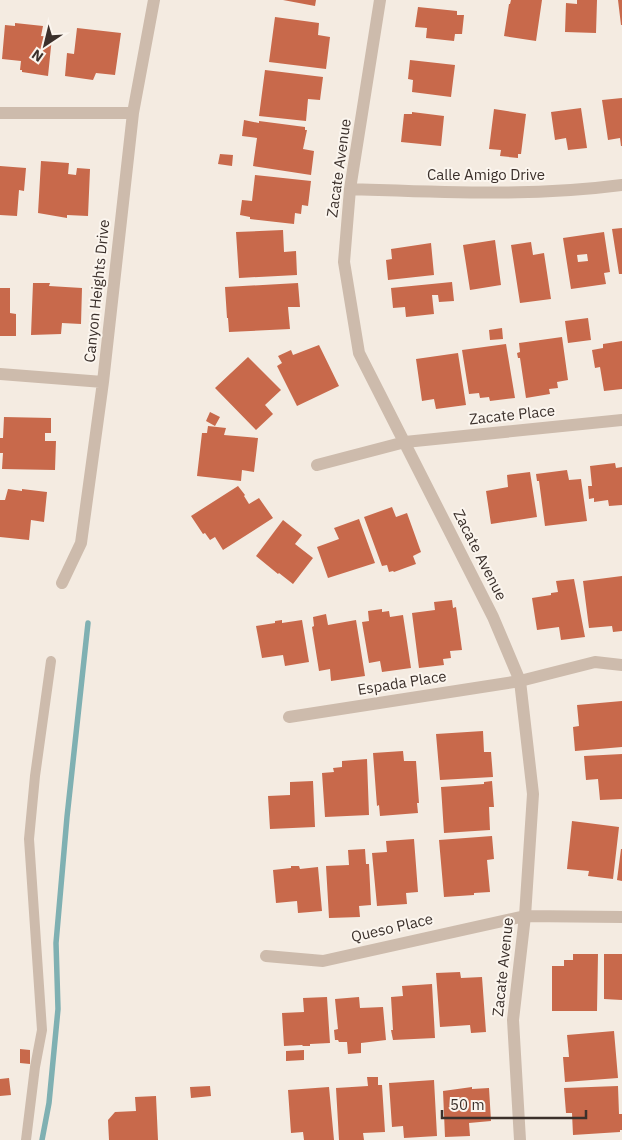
<svg xmlns="http://www.w3.org/2000/svg" width="622" height="1140" viewBox="0 0 622 1140" font-family="'IBM Plex Sans',sans-serif">
	<style>
		.lines { fill: none; stroke-linecap: round; stroke-linejoin: round }
		.stream { stroke: #7fb0b2; stroke-width: 5.5 }
		.building { fill: #c8694b; fill-rule: evenodd }
		.service { stroke: #cdbbac; stroke-width: 10 }
		.minor { stroke: #cdbbac; stroke-width: 12 }
		.labels { text-anchor: middle; stroke-width: 4; stroke-linejoin: round; paint-order: stroke }
		.street-label { font-size: 15px; fill: #3b302b; stroke: #fbf5ee }
	</style>
	<rect width="100%" height="100%" fill="#f4ebe1"/>
	<g class="lines">
		<path class="stream" d="M42,1140L49,1103L58,1009L56,943L67,817L88,623"/>
	</g>
	<path class="building" d="M283,0H316L315,6Z
		M511,0H542L536,41L504,36L509,4H510Z
		M577,0H597L596,33L565,32L566,3L577,4Z
		M618,0H622V25H621Z
		M418,7L457,11V15H464L462,34H455L454,41L426,38L427,28L415,27Z
		M275,17L319,23L318,35L330,37L326,69L269,62Z
		M15,23L43,26L41,36L52,37L48,76L22,72V70H20L21,61L2,59L5,25L15,26Z
		M77,28L121,33L115,75L96,73L93,80L65,76L67,53L74,54Z
		M410,60L455,65L451,97L412,92L413,80L408,79Z
		M265,70L323,77L320,100L308,99L306,121L259,116Z
		M622,98V146H621L620,138L608,140L602,100Z
		M581,108L587,148L568,150L566,138L555,140L551,112Z
		M494,109L526,114L521,154H518V158L500,156L501,150L489,149Z
		M412,112L444,116L441,146L401,142L404,114H412Z
		M244,120L259,123V121L305,127V130H307L303,149L314,151L311,175L253,166L257,138L242,136Z
		M220,154L233,155L232,166L218,164Z
		M41,161L69,163L68,174L76,175L77,168L90,169L88,216L67,215V218L38,213Z
		M0,166L26,168L24,191L19,190L17,216L0,215Z
		M255,175L311,181L308,206L302,205L301,214L295,213L294,224L250,219V217L240,215L242,200L252,201Z
		M622,228V274H619L612,229Z
		M283,230L284,252L296,251L297,275L239,278L236,232Z
		M604,232L610,272L604,273L606,284L571,289L563,238ZM587,254L588,261L578,262L577,255Z
		M495,240L501,285L470,290L463,245Z
		M531,242L533,255L544,253L551,299L520,303L511,245Z
		M431,243L434,275L388,280L386,260L392,259L391,249Z
		M452,282L454,301L439,302L438,295H432L434,314L406,317L405,307L393,308L391,288Z
		M33,283H50L49,286L82,288L81,324L62,323L61,334L31,335Z
		M298,283L300,307H288L290,329L229,332L228,318H227L225,287Z
		M0,288H10V313L16,314V336H0Z
		M588,318L591,340L568,343L565,321Z
		M502,328L503,339L490,340L489,330Z
		M562,337L568,380L557,382L558,388L549,389L550,394L526,398L520,358H518L517,353L520,352L519,343Z
		M622,341V389L604,391L600,367L595,368L592,350L603,348V344Z
		M506,344L515,398L490,401L489,397L480,398L479,393L469,394L462,350Z
		M319,345L339,386L297,406L277,366L282,363L278,356L291,350L293,355Z
		M458,353L466,405L436,409L434,399L422,401L416,359Z
		M248,357L281,390L265,405L273,414L256,430L215,388Z
		M210,412L220,417L215,426L206,421Z
		M4,417L51,418V433H45V441H56L55,470L2,469L3,453H0V438H3Z
		M208,426L226,428L224,435L258,438L254,472L242,470L241,481L197,476L202,433H207Z
		M615,463L616,468L622,467V505L609,506L608,500L594,502V498L589,499L588,486H592L590,466Z
		M567,470L569,480L581,479L587,521L545,526L539,481H537L536,474Z
		M530,472L537,517L491,524L486,491L508,487L507,475Z
		M238,486L245,495L244,496L249,504L259,498L273,518L223,550L215,537L210,540L205,533L203,534L191,516Z
		M8,489L22,491V489L47,492L44,522L31,520L29,540L0,537V500H5Z
		M392,507L396,517L407,513L421,552L413,556L416,564L394,572L393,571L389,572L387,565L382,566L364,517Z
		M359,519L375,563L328,578L317,547L339,539L334,528Z
		M283,520L302,535L295,544L313,558L293,584L279,573L278,574L256,556Z
		M622,576V631L613,632L612,626L589,628L583,581Z
		M574,579L585,637L561,640L559,627L537,630L532,598L551,595V593L558,592L556,581Z
		M452,600L453,608L456,607L462,650L450,651L451,658L443,659L444,665L419,668L412,613L435,610L434,602Z
		M382,609V612L389,611L390,617L403,615L411,668L382,672L380,661L369,663L362,622L369,621L368,611Z
		M326,614L328,625L356,620L365,676L331,681L330,669L319,671L312,627L314,626L313,617Z
		M282,620V623L302,620L309,662L285,666L283,655L262,658L256,626L275,623V621Z
		M622,701V747L575,751L573,727L579,726L577,705Z
		M483,731L484,752H491L493,777L440,780L436,734Z
		M403,751L404,761H416L419,803H417L418,813L380,816L379,805L377,806L373,753Z
		M622,754V799L600,800L598,779L586,780L584,756Z
		M367,759L369,815L325,817L322,773L334,772L333,768L342,767V761Z
		M313,781L315,827L270,829L268,796L290,795V782Z
		M492,781L494,807H489L490,830L444,833L441,787L484,784V782Z
		M572,821L619,827L613,879L588,876L589,871L567,869Z
		M492,836L494,859L487,860L490,892L474,893V895L444,897L439,840Z
		M414,839L418,892L406,893L407,904L377,906L372,853L387,852L386,841Z
		M365,849L366,864H369L371,905L359,906L360,917L329,918L326,866L349,865L348,850Z
		M621,849H622V881L617,880Z
		M291,866H299L300,869L318,867L322,911L298,913L297,901L276,903L273,870L291,868Z
		M573,954H598L597,1011H552V966H564V960H573Z
		M604,954H622V1000L604,999Z
		M460,972L461,978L482,977L486,1032L471,1033L470,1025L440,1027L436,973Z
		M432,984L435,1038L393,1040L391,1030H393L391,997L403,996L402,986Z
		M327,997L330,1043L310,1044V1046H303L302,1045L284,1046L282,1013L304,1012L303,998Z
		M359,997L360,1008L383,1007L386,1040L361,1043V1053L348,1054L347,1042H339L338,1040H335L334,1030L338,1029L335,999Z
		M614,1031L618,1078L565,1082L563,1057H569L567,1035Z
		M20,1049L30,1050V1064L20,1063Z
		M304,1050V1060L286,1061V1051Z
		M367,1077H378V1085H382L385,1132L363,1133L364,1140H339L336,1088L368,1086Z
		M9,1078L11,1095L0,1096V1079Z
		M434,1080L437,1136L404,1138L403,1126L392,1127L389,1083Z
		M210,1086L211,1096L191,1098L190,1087Z
		M618,1086L619,1114H622V1130H620V1132L573,1135L572,1113H566L564,1088Z
		M329,1087L334,1140H304L303,1132L291,1133L288,1090Z
		M472,1087V1089L489,1088L491,1121L469,1123L470,1136L445,1137L443,1091Z
		M156,1096L158,1140H109L108,1120L115,1112L136,1111L135,1097Z"/>
	<g class="lines">
		<path class="service" d="M26,1140L35,1067L42,1030L29,839L35,776L51,661"/>
		<path class="minor" d="M380,0L350,189L344,262L359,353L493,617L520,681L533,794L525,916L513,1020L520,1140
			M0,113H133
			M350,189C441,192 532,197 622,185
			M0,374L103,382
			M317,465L405,442L622,420
			M62,583L81,543L103,382L133,113L154,0
			M289,717L520,681L595,662L622,665
			M266,956L323,961L525,916L622,917"/>
	</g>
	<g class="labels">
		<g class="street-label">
			<text transform="translate(339 168) rotate(-82)" y="5">Zacate Avenue</text>
			<text x="486" y="180">Calle Amigo Drive</text>
			<text transform="translate(97 291) rotate(-84)" y="5">Canyon Heights Drive</text>
			<text transform="translate(512 415) rotate(-6)" y="5">Zacate Place</text>
			<text transform="translate(480 555) rotate(63)" y="5">Zacate Avenue</text>
			<text transform="translate(402 683) rotate(-9)" y="5">Espada Place</text>
			<text transform="translate(392 928) rotate(-13)" y="5">Queso Place</text>
			<text transform="translate(503 967) rotate(-84)" y="5">Zacate Avenue</text>
		</g>
	</g>
	<g transform="translate(45 45) rotate(215)" stroke="#fbf5ee" stroke-width="4" paint-order="stroke">
	<path d="M0-4L9 19L0 12L-9 19Z" fill="#3b302b"/>
	<text y="-8" font-size="14" font-weight="bold" text-anchor="middle" fill="#3b302b">N</text>
	</g>
	<path d="M442 1110v8h144v-8" fill="none" stroke="#3b302b" stroke-width="2.5"/>
	<text x="450" y="1110" font-size="15" fill="#3b302b" stroke="#fbf5ee" stroke-width="4" paint-order="stroke">50 m</text>
</svg>
